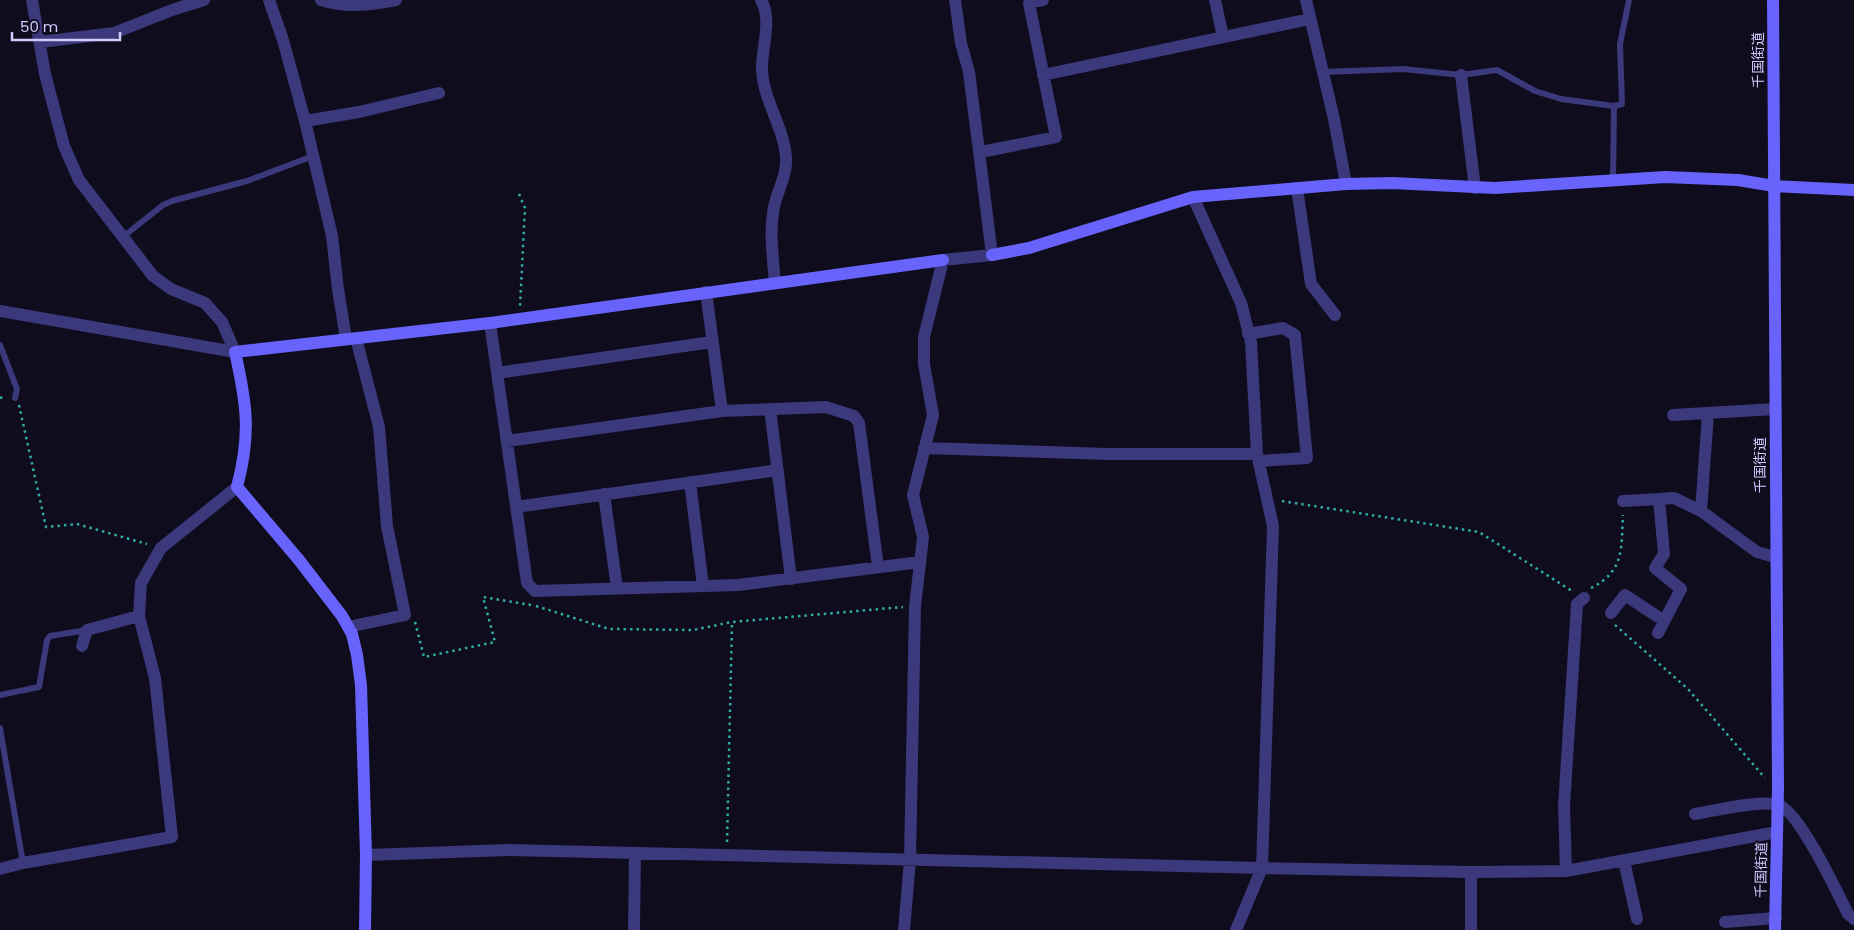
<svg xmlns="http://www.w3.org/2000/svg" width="1854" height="930" viewBox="0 0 1854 930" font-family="Poppins,'Noto Sans JP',sans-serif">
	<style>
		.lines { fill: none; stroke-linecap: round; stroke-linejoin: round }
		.path { stroke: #30aca5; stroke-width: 2.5; stroke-dasharray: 2.5 4; stroke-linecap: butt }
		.lane { stroke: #3b387c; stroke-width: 6 }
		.street { stroke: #3b387c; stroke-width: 12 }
		.secondary { stroke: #6863fb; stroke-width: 12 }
		.labels { text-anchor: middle; stroke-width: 4; stroke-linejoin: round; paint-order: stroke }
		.street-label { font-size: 14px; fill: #d0cafe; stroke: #0f0c1e }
	</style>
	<rect width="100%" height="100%" fill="#0f0c1e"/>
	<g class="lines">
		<path class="path" d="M519,194L525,208L520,307
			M0,398L6,396
			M19,405L46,527L77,524L147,544
			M1282,501L1479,532L1572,591
			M1591,588C1625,571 1621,548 1623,515
			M536,606L609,629L693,630L732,622L903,607
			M415,622L424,657L495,642L483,597L531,605
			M1615,625L1688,689L1765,778
			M727,842L732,623"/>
		<path class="lane" d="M1323,72L1403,69L1461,75L1497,70L1535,91L1561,99L1614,106L1613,180
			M1614,106L1622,104L1620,44L1629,0
			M124,236L163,205L172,201L247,181L313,156
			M0,345L17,389L15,398
			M0,695L39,687L47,640L50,636L87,630
			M0,728L23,863"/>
		<path class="street" d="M32,0L45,74L64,146L79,180L153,276L171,289L205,303L222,322L235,352
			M269,0L283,40L305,121L332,236L338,289L346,339
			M321,0C346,8 370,5 396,0
			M761,0C773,20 761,48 762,71C764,103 787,132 786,163C786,177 777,192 774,207C769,232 773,257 775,283
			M1215,0L1223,37
			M1306,0L1334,119L1346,184
			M40,42L114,33L172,10L204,0
			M1043,75L1310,19
			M1461,75L1475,188
			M305,121L359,112L439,93
			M981,152L1056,137L1029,3L1043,0
			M1297,188L1311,284L1335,315
			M1193,197L1241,303L1251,342L1257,454L1273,526L1262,868L1236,930
			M706,292L722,411
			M0,311L235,352
			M490,323L527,583L535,591L738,585L920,562
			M1248,334L1283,328L1295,335L1307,458L1259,461
			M497,373L712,342
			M770,409L791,579
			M1673,415L1775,409
			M507,441L722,411L826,407L854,416L859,423L878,567
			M924,448L1107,454H1257
			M690,482L703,586
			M604,494L617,588
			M1623,501L1659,499
			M516,507L778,470
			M1701,511L1708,413
			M1611,613L1625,595L1664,621
			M348,627L405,615L387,526L379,427L356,338
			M1658,633L1681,589L1655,568L1664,554L1659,499L1674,498L1701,511L1757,552L1775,557
			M82,646L87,630L139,616
			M1695,814C1713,811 1763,799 1779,805C1800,813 1837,892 1848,914L1854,919
			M366,855L509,850L1262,868L1471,872L1566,871L1777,832
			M1624,861L1637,919
			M0,869L23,863L172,837L155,678L139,616L141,583L161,548L237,487
			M1566,871L1564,806L1577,604L1584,598
			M1725,922L1776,918
			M634,930L635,853
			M904,930L910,860L915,606L923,537L913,495L933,415L924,364V337L943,260L992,255L969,72L961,43L955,0
			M1471,930V872"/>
		<path class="secondary" d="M1773,0L1778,787L1775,930
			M992,255L1029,248L1193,197L1346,184L1392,183L1495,188L1665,177L1738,180L1774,186L1854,190
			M365,930L366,855L361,685L357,655L352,634L342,616L299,560L237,487C251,434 247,405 235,352L490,323L943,260"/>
	</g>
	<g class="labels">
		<g class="street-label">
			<text transform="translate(1758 60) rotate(-90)" y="5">千国街道</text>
			<text transform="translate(1760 465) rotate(-90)" y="5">千国街道</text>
			<text transform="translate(1761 870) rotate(-89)" y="5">千国街道</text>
		</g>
	</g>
	<path d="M12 32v8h108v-8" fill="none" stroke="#d0cafe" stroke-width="2.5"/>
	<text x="20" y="32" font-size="15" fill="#d0cafe" stroke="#0f0c1e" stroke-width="4" paint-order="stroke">50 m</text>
</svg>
